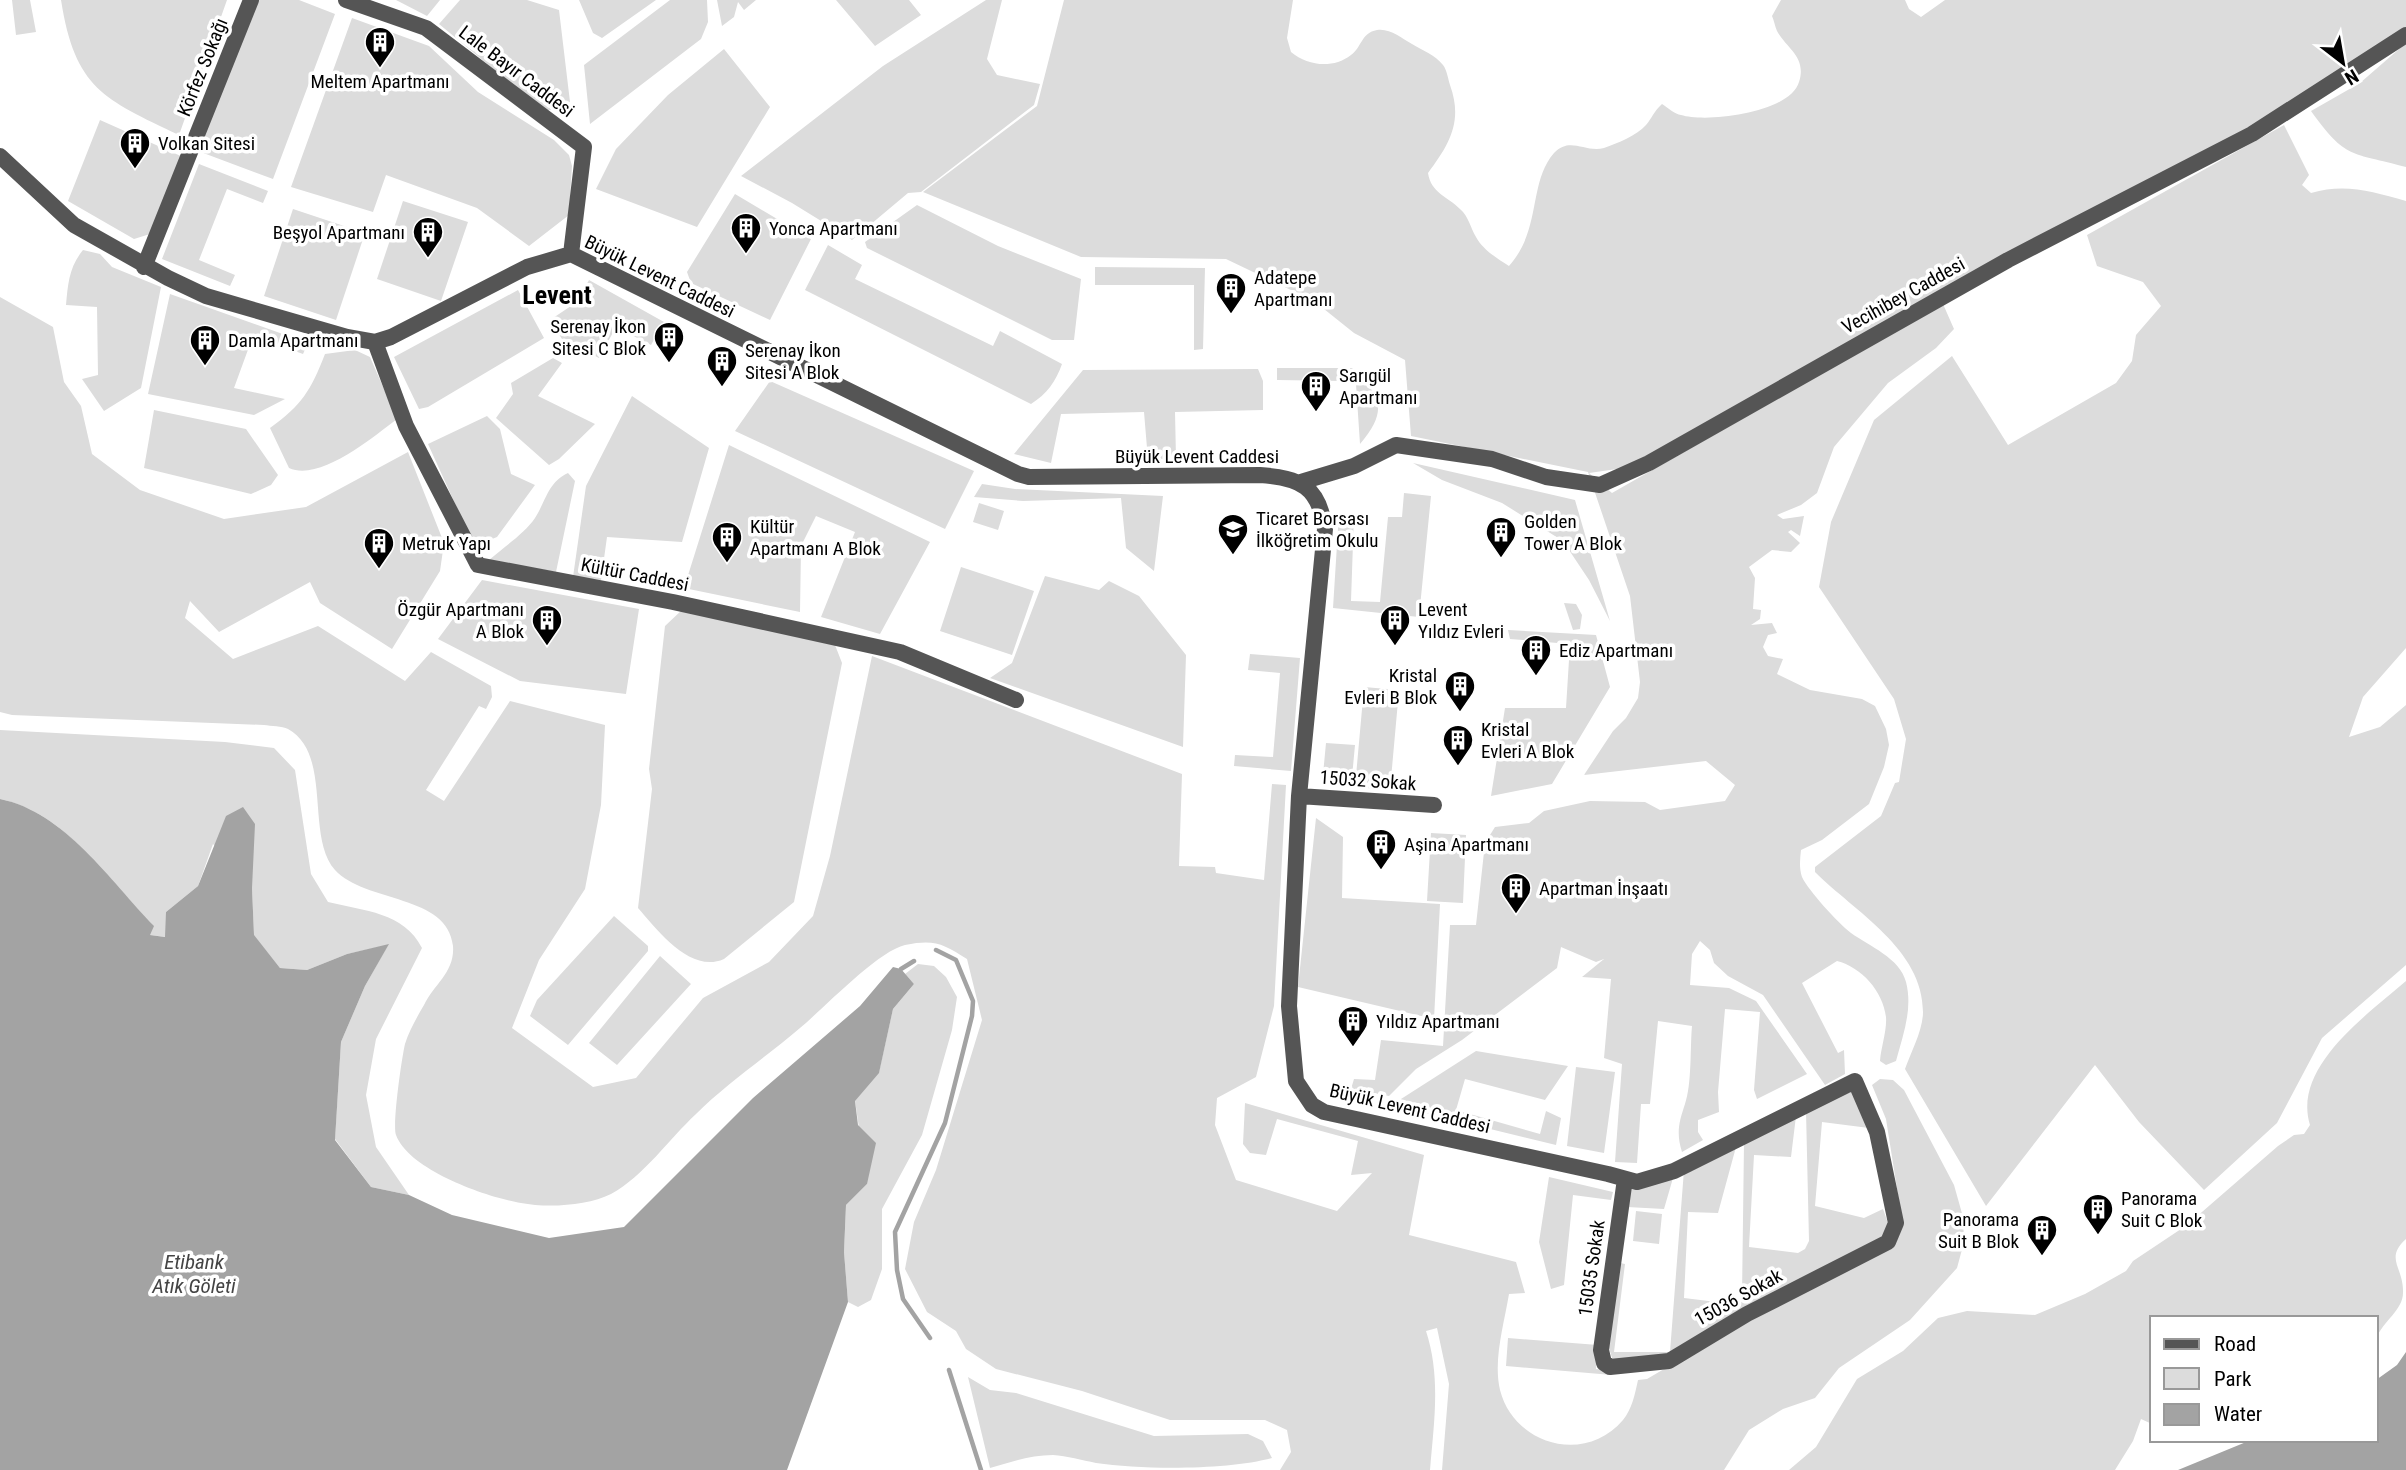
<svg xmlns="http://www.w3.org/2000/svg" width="2406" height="1470" viewBox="0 0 2406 1470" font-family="'Roboto Condensed',sans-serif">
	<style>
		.green { fill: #dcdcdc }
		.water { fill: #a3a3a3 }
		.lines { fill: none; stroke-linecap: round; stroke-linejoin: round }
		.stream { stroke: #a3a3a3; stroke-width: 4.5 }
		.minor { stroke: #555; stroke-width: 16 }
		.labels { text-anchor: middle; stroke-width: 7; stroke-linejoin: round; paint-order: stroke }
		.street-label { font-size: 19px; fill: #000; stroke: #fff }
		.poi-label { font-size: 19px; fill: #000; stroke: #fff; text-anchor: start }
		.water-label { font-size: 21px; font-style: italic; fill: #444; stroke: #fff }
		.district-label { font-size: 26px; font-weight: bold; fill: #000; stroke: #fff }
	</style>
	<rect width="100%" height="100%" fill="#fff"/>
	<path class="green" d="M12,0H30L36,32L16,35Z
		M61,0H227L179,135C104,99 75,89 61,0Z
		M255,0H299L335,14L273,179L198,151Z
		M396,0H440L427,16Z
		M460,0H527L559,10L570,102L557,110H543L439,24Z
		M579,0H656L602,38L593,33Z
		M670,0H707L708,22L701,39L590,124L584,65Z
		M717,0H756L744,10L738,2L734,17L722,26Z
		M836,0H909L921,15L875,46Z
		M986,0H1002L987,59L997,75L1040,84L1034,105L921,192L908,193L852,240L792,203L741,176L883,66Z
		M1064,0H1293L1287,38L1291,52C1308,66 1333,69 1351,55C1362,47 1361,33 1377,30C1390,28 1401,38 1412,44C1422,50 1435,55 1443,65C1447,70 1448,79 1450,85C1463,121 1450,144 1428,173C1431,193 1447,196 1460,209C1469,217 1470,227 1476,237C1483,250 1498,259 1509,266C1542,229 1528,183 1554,153C1570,136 1585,153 1604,148C1618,143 1636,136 1646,125C1652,118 1654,111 1662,104C1668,108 1675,114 1681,115C1707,123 1790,113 1799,82C1807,57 1787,49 1777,31C1775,27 1774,20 1772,16L1781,0H1905L1909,9L1921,17L1945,0H2406V30L2250,131L1648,459L1617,469L1589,473L1612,493L1943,304L1954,329L1936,348L1888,383L1834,447L1817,493L1801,505L1777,515L1783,519L1804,516L1800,536L1791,530L1788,532L1800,543L1791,552L1772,550L1749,567L1755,578L1753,609L1761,610L1760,619L1751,625L1772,623L1777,633L1768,635L1763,647L1768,656L1783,659L1777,674L1810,690L1862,699L1875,706L1886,729L1889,745L1884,767L1869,804L1822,840L1801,850C1800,859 1799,868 1802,877C1808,890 1838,923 1851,933C1869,946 1900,958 1906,982C1913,1009 1903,1035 1896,1061L1886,1065L1880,1061C1881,1047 1887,1031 1886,1017C1883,991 1861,967 1837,961L1802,983L1838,1053L1844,1050L1845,1074L1825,1085L1763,995L1728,976L1714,963L1710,950L1700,941L1692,954L1690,985L1729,988L1756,1001L1807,1074L1757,1099L1754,1090L1760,1012L1725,1009L1718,1092L1719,1112L1698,1120V1132L1703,1140L1682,1152C1676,1133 1679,1122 1685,1104C1692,1084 1690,1048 1692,1026L1658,1021L1650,1104H1641L1637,1163L1615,1162L1622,1064L1604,1058L1611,979L1582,977L1604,959L1596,962L1561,947L1557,968L1462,1040L1416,1069L1389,1096L1351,1089L1354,1079L1375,1080L1381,1040L1443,1046L1450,925H1476L1485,843L1495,827L1529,823L1544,811L1590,801L1645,802L1660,810L1725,801L1735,785L1706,761L1584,775L1613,731L1626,718L1638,698L1640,682L1630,596L1588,472L1411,436L1405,360L1354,333L1314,301L1226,259L1081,257L923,192L1037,106Z
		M352,18L429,46L478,92L554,140L569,155L572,166L569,215L529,246L477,208L386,175L373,212L291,187Z
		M2406,43V167C2351,152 2346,160 2311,111L2360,83Z
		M724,49L770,107L697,227L596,189L616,149L668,95Z
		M100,120L183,157L150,234L134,239L68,201Z
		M2284,125L2309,175L2302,185L2311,193C2346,183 2372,192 2406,201V648L2363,697L2349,737L2380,727L2406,705V965L2322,1038L2277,1123L2204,1190L2139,1122L2095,1065L1986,1206L1905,1069C1911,1052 1923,1030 1923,1012C1923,949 1855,912 1815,872V867L1881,816L1895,783L1899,782L1906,739L1894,699L1819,587L1831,522L1874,420L1952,356L2008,445L2116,383L2132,361L2136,335L2161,306L2143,282L2097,266L2087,235Z
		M199,164L268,191L263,203L227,189L199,260L235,275L230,286L162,259Z
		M735,194L811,239L770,320L691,283L687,272Z
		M403,201L468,222L441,301L377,279Z
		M917,205L998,246L1081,279L1074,340H1052L867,248L865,242Z
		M293,209L365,233L336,320L264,296Z
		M828,245L862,265L855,279L993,346L1000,331L1062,364C1056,381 1047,394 1031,404L805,290Z
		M83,250L100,254L112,267L161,287L141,388L104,411L82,379L98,375L97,307L66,305C68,284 69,267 83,250Z
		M1095,267L1205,268L1203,349L1194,350V285H1095Z
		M589,280L664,322L651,345L616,327L599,358L562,339L550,320L577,302Z
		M518,290L544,338L428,407L419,409L394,357Z
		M170,294L308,343L303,354L253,336L234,388L285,399L254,415L148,394Z
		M0,297L53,327L64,382L81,406L92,454L140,490L224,519L306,507L408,452L444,543L440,571L392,649L320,603L310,582L219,632L190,601L185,618L233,659L318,626L405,681L431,652L491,686L492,697L486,709L479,706L426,790L444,801L510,701L605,725L601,805L585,889L539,960L512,1028L593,1087L636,1078L703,998L769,962L813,916L830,856L872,656L1182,774L1179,866L1215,867L1216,873L1264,880L1272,784L1286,785L1274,1006L1256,1077L1217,1098L1215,1125L1236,1180L1337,1211L1372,1173L1351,1175L1358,1141L1277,1119L1266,1155L1250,1153L1243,1144L1245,1103L1424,1155L1409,1235L1516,1262L1525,1293L1509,1294C1504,1324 1493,1360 1500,1390C1514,1445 1585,1465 1623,1420C1632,1409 1635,1394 1638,1380L1647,1379L1753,1317L1888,1249L1899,1236L1902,1220L1886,1119L1872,1085L1880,1079L1893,1080L1904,1090L1954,1185L1963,1217L1964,1242L1957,1268L1910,1320L1839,1368L1815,1398L1783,1409L1749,1430L1724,1470H1442L1449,1384L1437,1328L1426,1331C1441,1377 1434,1422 1430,1470H1280L1291,1452L1287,1430L1265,1420H1170L1082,1391L996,1369L966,1349L956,1331L927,1312L905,1269L914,1222L936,1170L982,1020L967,959C943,944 935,939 905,945C878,951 823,1009 800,1028C766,1057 727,1083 696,1114C669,1139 644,1176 611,1194C587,1206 547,1208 521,1203C486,1197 409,1170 396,1135C392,1125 402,1056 405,1044C409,1031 417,1017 424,1005C434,984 455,972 453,946C448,894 365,903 335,870C305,836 333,754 288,729C282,726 271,726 264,725L12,715L0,712Z
		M355,350L370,357L397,419C373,437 320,482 289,468L270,428C302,405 311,390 325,354Z
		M553,358L562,363L538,396L595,424L559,459L549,465L496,418L513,394L511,383Z
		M1277,368H1352C1382,396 1388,411 1360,444L1356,384L1343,381L1277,380Z
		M1258,369L1263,381V410L1175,412L1176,458L1148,460L1144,412L1061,414L1051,463L1014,454L1083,370Z
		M770,381L974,471L945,529L735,431Z
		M632,396L709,448L682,542L607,537L601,580L573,577L586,486Z
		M154,410L246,429L278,475L271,485L251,494L144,468Z
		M487,416L500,429L511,474L535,485L497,537L477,545L471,539L428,444Z
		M729,445L930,542L880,634L821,617L855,532L816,516L801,546L800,612L684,588Z
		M1413,463L1575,500L1610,621L1589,580L1563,541L1502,503L1442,480Z
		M568,473L575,481L556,572L489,560C504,547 525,533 535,518C546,501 548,482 568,473Z
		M982,484L1015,489L1163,496L1154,571L1126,548L1121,498L1023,501L974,497Z
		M1404,493L1431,496L1419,617L1333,608L1339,513L1354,514L1351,601L1380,602L1388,517H1402Z
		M979,503L1004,511L998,530L973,522Z
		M961,567L1034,591L1012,655L940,631Z
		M1045,576L1099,590L1109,581L1139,596L1186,655L1183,747L990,678L1012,663Z
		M482,580L639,609L626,694L520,681L438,639Z
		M1564,603L1576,604L1582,615L1580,629L1573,630Z
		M683,609L835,645L842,663L794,902L724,959C691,974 658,931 638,908L652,789L649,769L665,626Z
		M1508,630L1596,635L1610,687L1552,784L1491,796L1505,708H1566L1570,644L1510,639Z
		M1250,654L1300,658L1291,771L1234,766L1235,755L1273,757L1280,673L1248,670Z
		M1364,687L1399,690L1390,790L1355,787Z
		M0,730L225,742L274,748L295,770L311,874L328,902C364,911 404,912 422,948L376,1039L366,1095L376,1147L409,1195L371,1187L335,1139L341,1042L365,986L388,945L347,954L307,970L280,968L254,936L252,888L213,844L198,886L166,912V937L150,935C112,882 67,813 0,799Z
		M1326,743L1355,745L1351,788L1322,785Z
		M1316,818L1343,837L1342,898L1440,904L1434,1019L1298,987Z
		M1431,833L1466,835L1463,903L1427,901Z
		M614,916L648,946V951L568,1045L530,1016L537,1000Z
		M660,956L691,984L617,1065L589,1043Z
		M918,964L934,966L946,977L957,997L952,1030L922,1135L882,1209V1269L871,1300L858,1307L848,1302L844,1252L846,1205L867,1184L855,1100L879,1072L893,1009L914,984L905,974Z
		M2406,981V1239C2384,1259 2404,1267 2403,1293C2403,1310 2383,1321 2376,1339V1318H2152V1424L2141,1419L2133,1441L2115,1470H1789L1816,1447L1857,1379L1903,1351L1938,1318L1967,1311L2035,1315L2085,1294L2126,1271L2133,1261L2187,1225L2278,1146L2294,1135L2304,1134L2310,1125C2292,1067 2367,1015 2406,981Z
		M1476,1051L1568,1066L1545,1100L1465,1079L1456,1110L1540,1134L1546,1111L1561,1118L1556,1145L1408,1109L1401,1099Z
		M1576,1067L1615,1072L1604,1153L1567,1146Z
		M1853,1091L1869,1128L1822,1122L1815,1206L1864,1218L1883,1209L1889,1226L1884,1237L1669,1357L1613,1361L1609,1348L1620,1263L1625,1264L1614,1352H1670L1684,1170L1736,1147L1718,1213L1688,1212L1684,1298L1733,1304L1742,1297L1744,1143L1796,1116L1791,1157L1754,1155L1749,1247L1798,1253L1805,1249L1809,1241L1806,1111Z
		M1549,1177L1613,1192L1611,1200L1573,1195L1564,1285L1551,1289L1539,1242Z
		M1673,1178L1664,1209L1627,1207L1629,1188Z
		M1636,1211L1662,1214L1659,1244L1633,1241Z
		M1508,1338L1598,1345L1596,1369L1613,1371L1612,1375L1506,1366Z
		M968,1377L990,1390L1016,1393L1154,1436L1248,1434L1263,1441L1272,1458C1228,1470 1144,1470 1096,1463C1082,1460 1067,1456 1053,1455C1031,1455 1010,1462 990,1468Z"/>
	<path class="water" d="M0,799C65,812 110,881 154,926L150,935L165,937L166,912L198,886L226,816L243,807L255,824L252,888L254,935L280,968L307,970L347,954L389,944L365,986L341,1042L335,1140L371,1187L409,1195L452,1215L549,1238L624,1227L753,1098L860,1006L893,967L901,969L914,984L893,1009L879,1073L855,1101L858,1125L876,1143L867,1184L846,1205L844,1252L848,1302L787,1470H0Z
		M2406,1352V1470H2178L2251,1440H2376V1380L2397,1365Z"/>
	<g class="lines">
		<path class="stream" d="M901,969L914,961
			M930,1338L903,1299L897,1270L895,1232L945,1123L972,1016L973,1001L956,960L936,950
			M949,1370L981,1470"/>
		<path class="minor" d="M346,0L426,28L584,147L571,254
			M0,156L74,225L168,278L206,296L347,337L375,342L391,337L527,267L571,254L1018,474L1029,477L1260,475C1300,478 1319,486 1325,529L1299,796L1289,1006L1296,1081L1312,1105L1324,1112L1608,1174L1637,1182L1674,1171L1855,1081L1877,1132L1896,1223L1888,1242L1747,1314L1669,1361L1610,1367L1604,1363L1601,1350L1625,1179
			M144,267L251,0
			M375,342L406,426L478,565L673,602L900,652L1016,700
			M1301,482L1354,466L1396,445L1492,459L1546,477L1600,485L1649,463L2008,260L2252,134L2406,35
			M1299,796L1434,805"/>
	</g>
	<defs>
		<g id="building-pin" transform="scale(1.575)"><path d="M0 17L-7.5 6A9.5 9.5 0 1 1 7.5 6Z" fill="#000" stroke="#fff"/><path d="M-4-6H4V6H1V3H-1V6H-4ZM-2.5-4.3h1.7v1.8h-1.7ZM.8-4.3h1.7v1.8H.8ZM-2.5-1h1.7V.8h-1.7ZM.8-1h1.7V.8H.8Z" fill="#fff"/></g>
		<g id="school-pin" transform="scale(1.575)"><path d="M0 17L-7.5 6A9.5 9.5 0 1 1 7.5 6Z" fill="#000" stroke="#fff"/><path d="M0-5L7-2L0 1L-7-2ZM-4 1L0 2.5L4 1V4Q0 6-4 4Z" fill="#fff"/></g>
	</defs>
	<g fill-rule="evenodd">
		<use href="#building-pin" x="380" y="42"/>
		<use href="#building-pin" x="135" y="143"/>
		<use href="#building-pin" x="746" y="228"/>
		<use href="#building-pin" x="428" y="232"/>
		<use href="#building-pin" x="1231" y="288"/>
		<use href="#building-pin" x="669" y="337"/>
		<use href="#building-pin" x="205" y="340"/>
		<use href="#building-pin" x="722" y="361"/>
		<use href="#building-pin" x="1316" y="386"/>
		<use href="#school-pin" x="1233" y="529"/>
		<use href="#building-pin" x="1501" y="532"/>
		<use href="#building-pin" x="727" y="537"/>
		<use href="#building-pin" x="379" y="543"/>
		<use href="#building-pin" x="547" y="620"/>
		<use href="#building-pin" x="1395" y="620"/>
		<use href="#building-pin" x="1536" y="650"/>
		<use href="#building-pin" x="1460" y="686"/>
		<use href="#building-pin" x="1458" y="740"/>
		<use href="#building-pin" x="1381" y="844"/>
		<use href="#building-pin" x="1516" y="888"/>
		<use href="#building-pin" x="1353" y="1021"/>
		<use href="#building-pin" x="2098" y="1209"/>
		<use href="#building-pin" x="2042" y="1230"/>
	</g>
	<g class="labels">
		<g class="street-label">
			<text transform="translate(202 67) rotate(-68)" y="7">Körfez Sokağı</text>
			<text transform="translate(517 71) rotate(37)" y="7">Lale Bayır Caddesi</text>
			<text transform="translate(660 276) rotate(26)" y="7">Büyük Levent Caddesi</text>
			<text transform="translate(1903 295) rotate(-29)" y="7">Vecihibey Caddesi</text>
			<text x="1197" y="463">Büyük Levent Caddesi</text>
			<text transform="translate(635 574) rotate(11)" y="7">Kültür Caddesi</text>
			<text transform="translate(1368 780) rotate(4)" y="7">15032 Sokak</text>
			<text transform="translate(1410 1108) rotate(13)" y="7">Büyük Levent Caddesi</text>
			<text transform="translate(1591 1268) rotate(-82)" y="7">15035 Sokak</text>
			<text transform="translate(1738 1297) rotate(-29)" y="7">15036 Sokak</text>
		</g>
		<g class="poi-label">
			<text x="380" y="88" text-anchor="middle">Meltem Apartmanı</text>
			<text x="158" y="150">Volkan Sitesi</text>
			<text x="769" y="235">Yonca Apartmanı</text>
			<text x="405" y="239" text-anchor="end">Beşyol Apartmanı</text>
			<text x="1254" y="284">Adatepe<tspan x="1254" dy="22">Apartmanı</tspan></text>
			<text x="646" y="333" text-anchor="end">Serenay İkon<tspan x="646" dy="22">Sitesi C Blok</tspan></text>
			<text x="228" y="347">Damla Apartmanı</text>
			<text x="745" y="357">Serenay İkon<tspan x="745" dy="22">Sitesi A Blok</tspan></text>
			<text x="1339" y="382">Sarıgül<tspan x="1339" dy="22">Apartmanı</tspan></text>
			<text x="1256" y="525">Ticaret Borsası<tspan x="1256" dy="22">İlköğretim Okulu</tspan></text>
			<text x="1524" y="528">Golden<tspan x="1524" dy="22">Tower A Blok</tspan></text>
			<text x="750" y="533">Kültür<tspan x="750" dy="22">Apartmanı A Blok</tspan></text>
			<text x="402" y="550">Metruk Yapı</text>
			<text x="524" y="616" text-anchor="end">Özgür Apartmanı<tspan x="524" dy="22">A Blok</tspan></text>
			<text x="1418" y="616">Levent<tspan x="1418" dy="22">Yıldız Evleri</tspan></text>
			<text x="1559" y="657">Ediz Apartmanı</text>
			<text x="1437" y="682" text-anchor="end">Kristal<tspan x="1437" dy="22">Evleri B Blok</tspan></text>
			<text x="1481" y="736">Kristal<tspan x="1481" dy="22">Evleri A Blok</tspan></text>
			<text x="1404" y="851">Aşina Apartmanı</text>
			<text x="1539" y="895">Apartman İnşaatı</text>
			<text x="1376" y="1028">Yıldız Apartmanı</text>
			<text x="2121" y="1205">Panorama<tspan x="2121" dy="22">Suit C Blok</tspan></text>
			<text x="2019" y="1226" text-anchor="end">Panorama<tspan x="2019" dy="22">Suit B Blok</tspan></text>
		</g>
		<g class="water-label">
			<text x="194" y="1269">Etibank<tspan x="194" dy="24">Atık Göleti</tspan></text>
		</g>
		<g class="district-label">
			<text x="557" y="304">Levent</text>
		</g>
	</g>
	<rect x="2150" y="1316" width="228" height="126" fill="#ffffff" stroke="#999999" stroke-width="2"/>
	<rect x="2164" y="1339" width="35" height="10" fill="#555555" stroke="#999999" stroke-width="2"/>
	<text x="2214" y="1351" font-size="21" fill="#000000">Road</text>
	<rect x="2164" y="1368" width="35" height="21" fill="#dcdcdc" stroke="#999999" stroke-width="2"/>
	<text x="2214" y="1386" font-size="21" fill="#000000">Park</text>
	<rect x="2164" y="1404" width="35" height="21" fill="#a3a3a3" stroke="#999999" stroke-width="2"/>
	<text x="2214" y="1421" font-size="21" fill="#000000">Water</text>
	<g transform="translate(2343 63) rotate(149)" stroke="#ffffff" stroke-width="5" paint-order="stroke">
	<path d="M0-5L12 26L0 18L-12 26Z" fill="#000000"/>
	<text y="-10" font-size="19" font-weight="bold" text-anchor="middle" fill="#000000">N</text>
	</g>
</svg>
